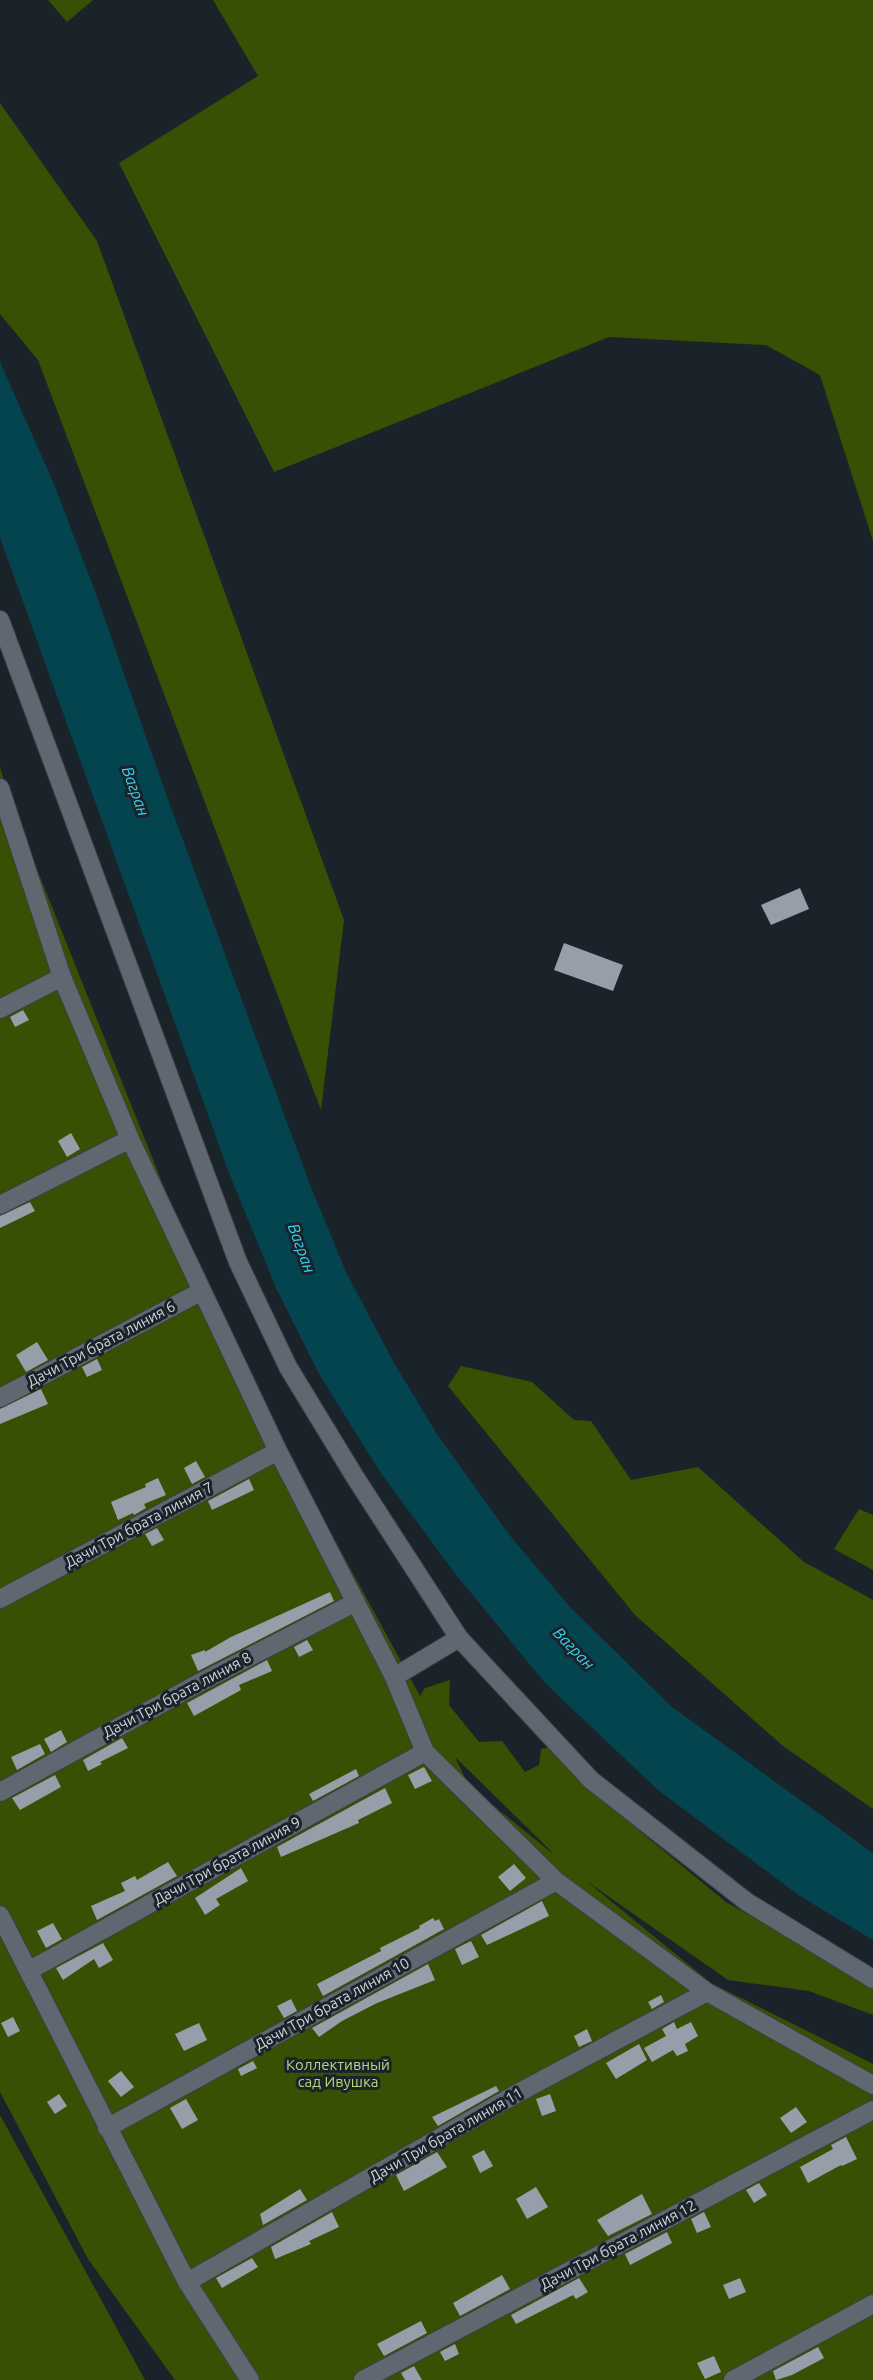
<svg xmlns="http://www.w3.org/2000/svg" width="873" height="2380" viewBox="0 0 873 2380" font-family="Ubuntu,sans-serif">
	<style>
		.green { fill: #385003; fill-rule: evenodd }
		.water { fill: #04444e }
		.building { fill: #969fa9 }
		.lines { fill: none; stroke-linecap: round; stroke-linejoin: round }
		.minor-casing { stroke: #3b4146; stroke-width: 20 }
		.minor { stroke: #5f6770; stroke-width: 18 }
		.labels { text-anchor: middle; stroke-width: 6; stroke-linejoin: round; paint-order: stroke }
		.street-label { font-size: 15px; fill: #d1d6db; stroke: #1b232a }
		.park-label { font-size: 15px; fill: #b3da7a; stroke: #1b232a }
		.water-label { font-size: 16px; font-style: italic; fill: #35d6ef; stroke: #1b232a }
	</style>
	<rect width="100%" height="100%" fill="#1b232a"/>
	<path class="green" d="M48,0H93L67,22Z
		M213,0H873V541L820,375L766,345L609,337L274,472L119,163L258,76Z
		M0,103L97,241L344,920L321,1110L38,360L0,314Z
		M0,767L12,807L186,1242L291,1460L420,1696L425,1688L450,1680L449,1705L479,1742L502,1741L525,1772L539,1765L541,1749L552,1747L619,1814L726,1902L873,1985V2015L809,1991L728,1980L585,1880L711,1983L873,2064V2380H175L88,2259L0,2092ZM455,1757L552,1852V1853L469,1786Z
		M461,1366L532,1382L574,1420L591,1421L631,1480L698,1467L804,1562L873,1600V1809L783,1746L635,1615L448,1386Z
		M859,1509L873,1515V1570L834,1549Z
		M0,2115L145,2380H0Z"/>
	<path class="water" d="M0,362L53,482L95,591L166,794L309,1182L346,1272L394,1363L437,1434L511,1537L570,1607L671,1706L873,1853V1940L800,1896L658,1790L546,1684L457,1576L380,1472L319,1374L276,1288L229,1173L0,538Z"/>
	<path class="building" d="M800,888L809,909L771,925L761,905Z
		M564,943L623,965L613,991L554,970Z
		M23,1010L29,1020L15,1027L10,1017Z
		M71,1133L80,1149L67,1157L58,1141Z
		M30,1202L35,1211L0,1228V1216Z
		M37,1342L48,1360L26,1372L16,1355Z
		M97,1359L102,1370L87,1377L82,1367Z
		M41,1389L48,1404L0,1424V1409Z
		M196,1461L205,1477L192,1484L184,1468Z
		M158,1478L166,1495L144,1504L146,1508L134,1515L133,1513L118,1520L111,1502L146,1487L145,1484Z
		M249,1479L254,1490L212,1510L208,1501Z
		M157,1528L164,1540L152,1546L145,1534Z
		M330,1592L334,1601L198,1671L191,1655L205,1650V1652L231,1637Z
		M307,1640L313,1650L299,1657L294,1647Z
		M267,1660L272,1671L239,1685L241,1690L194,1716L187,1703Z
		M61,1730L67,1742L51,1752L44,1739Z
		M122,1738L128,1748L100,1762L102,1764L88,1771L83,1760Z
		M40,1744L45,1754L17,1770L11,1757Z
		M424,1767L432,1781L415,1789L408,1775Z
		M356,1769L359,1776L313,1801L309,1794Z
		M55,1775L61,1787L20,1810L12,1798Z
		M385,1788L392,1803L358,1820L359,1823L281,1857L277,1847Z
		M168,1862L177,1876L97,1920L91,1906L125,1891L121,1883L135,1876L137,1880Z
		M514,1864L526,1878L510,1891L498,1877Z
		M241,1868L248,1881L216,1899L220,1905L205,1915L195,1898Z
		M542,1901L549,1916L487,1945L481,1935Z
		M433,1918L435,1921L439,1919L444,1929L323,1996L317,1984L381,1951L380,1948L420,1928L419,1926Z
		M53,1923L62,1939L46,1948L37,1931Z
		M471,1941L479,1957L462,1965L455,1949Z
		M103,1943L113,1960L99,1968L94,1959L63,1980L56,1968Z
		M428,1964L435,1980L377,2003L342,2021L319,2037L312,2028Z
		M661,1995L664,2002L652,2009L648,2002Z
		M291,1999L297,2011L284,2018L277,2006Z
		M13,2017L20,2031L8,2037L1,2023Z
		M674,2022L677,2029L691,2022L698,2036L685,2044L688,2051L677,2056L673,2050L652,2062L644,2048L666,2036L662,2029Z
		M199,2023L207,2040L184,2051L175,2034Z
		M587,2029L592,2041L579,2047L574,2036Z
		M639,2044L647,2060L616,2079L606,2063Z
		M253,2061L257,2068L241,2076L238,2069Z
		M121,2071L134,2087L121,2097L108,2081Z
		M496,2086L499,2091L438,2126L432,2117Z
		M59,2094L67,2106L55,2114L47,2102Z
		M550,2094L556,2111L542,2116L536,2099Z
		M186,2099L198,2120L182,2129L170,2108Z
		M796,2107L807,2122L791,2133L780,2118Z
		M846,2137L857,2159L842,2166L841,2165L808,2183L800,2167L833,2149L831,2145Z
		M484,2150L493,2166L480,2173L472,2156Z
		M437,2152L447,2167L404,2191L396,2175Z
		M759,2183L767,2195L754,2203L746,2190Z
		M536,2187L548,2207L527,2219L516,2199Z
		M300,2189L307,2200L263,2225L260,2214Z
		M642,2194L652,2214L608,2236L597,2220Z
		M332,2212L339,2227L309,2241L311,2244L275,2259L271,2247Z
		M704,2212L711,2227L697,2233L691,2219Z
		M667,2232L672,2243L630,2265L625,2254Z
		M252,2258L258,2267L222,2288L216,2278Z
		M502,2275L510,2289L460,2316L453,2303Z
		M579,2278L588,2292L576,2299L573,2295L516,2324L511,2315Z
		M740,2278L746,2292L729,2299L723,2285Z
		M421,2321L427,2333L384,2356L377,2344Z
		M455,2344L459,2354L445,2361L440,2352Z
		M818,2347L824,2358L792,2375L776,2380L773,2371Z
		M714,2356L721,2372L705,2379L697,2363Z
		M414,2366L422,2380H405L401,2373Z"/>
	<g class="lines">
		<g class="minor-casing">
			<path id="minor" d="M0,620L238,1262L288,1367L355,1477L459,1638L591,1780L747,1902L873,1979
				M0,788L62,977L130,1139L278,1451L394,1677L425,1752L556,1881L707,1992L873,2085
				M0,1009L62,977
				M0,1205L130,1139
				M0,1398L202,1291
				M0,1599L278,1451
				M394,1677L459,1638
				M0,1792L201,1682L356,1602
				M0,1915L187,2282L250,2380
				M30,1970L425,1752
				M107,2128L556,1881
				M187,2282L516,2094L707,1992
				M363,2380L873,2110
				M733,2380L873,2304"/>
		</g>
		<use href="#minor" class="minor"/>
	</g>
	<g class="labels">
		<g class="street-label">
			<text transform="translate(101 1344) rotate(-28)" y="5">Дачи Три брата линия 6</text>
			<text transform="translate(139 1525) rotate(-28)" y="5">Дачи Три брата линия 7</text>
			<text transform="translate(177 1695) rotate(-28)" y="5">Дачи Три брата линия 8</text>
			<text transform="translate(227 1861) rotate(-29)" y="5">Дачи Три брата линия 9</text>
			<text transform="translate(332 2004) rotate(-29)" y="5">Дачи Три брата линия 10</text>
			<text transform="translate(446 2135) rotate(-30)" y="5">Дачи Три брата линия 11</text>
			<text transform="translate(618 2245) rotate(-28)" y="5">Дачи Три брата линия 12</text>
		</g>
		<g class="park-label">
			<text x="338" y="2070">Коллективный<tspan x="338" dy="17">сад Ивушка</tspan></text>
		</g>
		<g class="water-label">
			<text transform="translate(136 791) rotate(70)" y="6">Вагран</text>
			<text transform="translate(302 1248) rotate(70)" y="6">Вагран</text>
			<text transform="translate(574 1648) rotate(46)" y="6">Вагран</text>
		</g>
	</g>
</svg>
